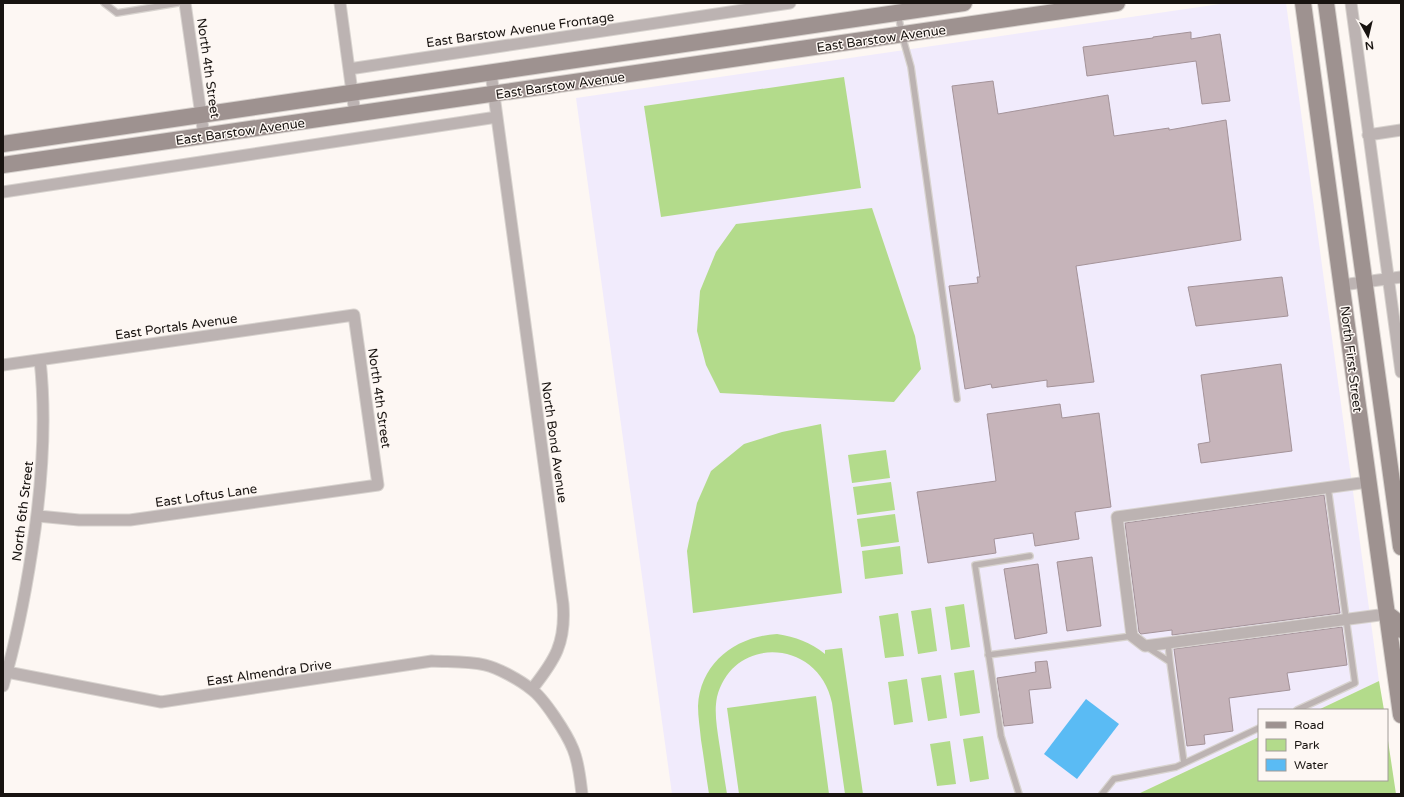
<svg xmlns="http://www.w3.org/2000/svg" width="1404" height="797" viewBox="0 0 1404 797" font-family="'Varela Round',sans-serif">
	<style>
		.education { fill: #f1ebfc }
		.green { fill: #b3db8b }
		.water { fill: #5abbf4 }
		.building { fill: #c6b4ba; stroke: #a49399 }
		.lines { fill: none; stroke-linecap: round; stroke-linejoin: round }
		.lane-casing { stroke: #d8d3cf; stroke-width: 8 }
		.street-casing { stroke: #d8d3cf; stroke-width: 13 }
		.secondary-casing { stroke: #d8d3cf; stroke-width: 18 }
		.lane { stroke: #bcb3b2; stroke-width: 5.5 }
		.street { stroke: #bcb3b2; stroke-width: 11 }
		.secondary { stroke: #9e9290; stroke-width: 16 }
		.labels { text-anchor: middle; stroke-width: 3; stroke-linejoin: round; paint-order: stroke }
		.street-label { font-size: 13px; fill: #181310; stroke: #fdf7f3 }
	</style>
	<rect width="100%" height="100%" fill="#fdf7f3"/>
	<path class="education" d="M1227,3H1286L1379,681L1318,710H1259V737L1138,794H672L576,98Z"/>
	<path class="green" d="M844,77L861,188L661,217L644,106Z
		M872,208L915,336L921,369L894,402L720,393L706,365L697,331L700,291L716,252L736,224Z
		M821,424L842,593L693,613L687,551L697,503L711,471L744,444L782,432Z
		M886,450L890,478L852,483L848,455Z
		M891,482L895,510L857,515L853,487Z
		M895,514L899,542L861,547L857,519Z
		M900,546L903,574L865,579L862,551Z
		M964,604L970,647L951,650L945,607Z
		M931,608L937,651L918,654L911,611Z
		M898,613L904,656L885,658L879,616Z
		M777,634C796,637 810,642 825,654V650L842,648L863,794H845L832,703C819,639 733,634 717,697C714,712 717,728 719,742C722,760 724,777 727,794H709C706,776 704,758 701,740C700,729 698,717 698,706C700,663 736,636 777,634Z
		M974,670L980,713L960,716L954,673Z
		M941,675L947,718L928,721L921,678Z
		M907,679L913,722L894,725L888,682Z
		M1379,681L1384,710H1318Z
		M816,696L829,794H739L727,708Z
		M1387,734L1396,794H1138L1259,737V780H1387Z
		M983,736L989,779L970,782L963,739Z
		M950,741L956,784L937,786L930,744Z"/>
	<path class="water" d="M1086,699L1119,724L1077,779L1044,754Z"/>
	<path class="building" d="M1191,32V39L1220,34L1230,101L1202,104L1196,61L1087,76L1083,47L1153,38V37Z
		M993,81L998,114L1108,95L1114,136L1169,128V130L1226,120L1241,240L1076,266L1094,382L1047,387V380L992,388L991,384L965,389L949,286L978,283L977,277H980L952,86Z
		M1282,277L1288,316L1196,326L1188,287Z
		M1281,364L1292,451L1201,463L1198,444L1210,442L1201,375Z
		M1060,404L1062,418L1099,413L1111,507L1075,512L1079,539L1035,546L1033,533L994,539L996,553L928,563L917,492L996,481L987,414Z
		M1324,495L1340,613L1172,635V630L1141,634L1139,632L1125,523Z
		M1092,557L1101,626L1067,631L1057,562Z
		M1038,564L1047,633L1015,639L1004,569Z
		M1342,627L1347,665L1287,673L1290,690L1229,698L1233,731L1204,735L1205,744L1187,746L1174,649Z
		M1047,661L1051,688L1029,690L1033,723L1004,726L997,678L1036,672L1035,662Z"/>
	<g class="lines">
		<g class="lane-casing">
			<path id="lane" d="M104,3L117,13L178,3
				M898,13L902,35L911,67L957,399
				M1168,643L1170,662
				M1147,647L1170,662L1184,763
				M988,655L1132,636
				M1297,710L1355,683L1328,488
				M1019,794L1001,736L975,565L1030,556
				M1102,794L1114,779L1176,767L1259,728"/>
		</g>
		<g class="street-casing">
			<path id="street" d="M185,3L204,136
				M340,3L355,114
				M1351,3L1401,372
				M349,69L790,3
				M491,73L563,604C566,643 555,660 532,689
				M1368,135L1401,130
				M3,192L497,117
				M1342,285L1401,277
				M3,365L354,315L378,485L130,520H79L38,516
				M1368,482L1117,517L1132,636L1145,646L1387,614
				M7,672L161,702L432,661C450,662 468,661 485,665C498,668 520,680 531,689C544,698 567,734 573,749C579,763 580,779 582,794
				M3,686C16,642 25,596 32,550C42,486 47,424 40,360"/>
		</g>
		<g class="secondary-casing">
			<path id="secondary" d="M1303,3C1336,240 1367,478 1401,715
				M1326,3L1401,547
				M3,144L964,3
				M3,165L1117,3
				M1387,614C1394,618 1399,622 1401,630"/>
		</g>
		<use href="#lane" class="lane"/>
		<use href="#street" class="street"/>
		<use href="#secondary" class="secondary"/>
	</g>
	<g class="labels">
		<g class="street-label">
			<text transform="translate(520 29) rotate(-8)" y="5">East Barstow Avenue Frontage</text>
			<text transform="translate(881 38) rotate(-8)" y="5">East Barstow Avenue</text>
			<text transform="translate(209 68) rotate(82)" y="5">North 4th Street</text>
			<text transform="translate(560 85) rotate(-8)" y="5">East Barstow Avenue</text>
			<text transform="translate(240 131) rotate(-8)" y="5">East Barstow Avenue</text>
			<text transform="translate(176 326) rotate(-8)" y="5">East Portals Avenue</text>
			<text transform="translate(1352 359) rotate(83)" y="5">North First Street</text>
			<text transform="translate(380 398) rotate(82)" y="5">North 4th Street</text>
			<text transform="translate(555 442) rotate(82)" y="5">North Bond Avenue</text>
			<text transform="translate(206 495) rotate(-8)" y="5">East Loftus Lane</text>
			<text transform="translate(22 511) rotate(-83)" y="5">North 6th Street</text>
			<text transform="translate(269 672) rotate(-8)" y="5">East Almendra Drive</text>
		</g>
	</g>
	<rect width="1404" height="797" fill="none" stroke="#181310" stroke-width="8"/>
	<rect x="1258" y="709" width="130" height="72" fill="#fdf7f3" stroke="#a19c98"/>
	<rect x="1266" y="722" width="20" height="6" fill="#9e9290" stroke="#a19c98"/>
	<text x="1294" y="729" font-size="12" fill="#181310">Road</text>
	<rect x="1266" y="739" width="20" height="12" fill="#b3db8b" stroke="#a19c98"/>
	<text x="1294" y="749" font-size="12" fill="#181310">Park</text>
	<rect x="1266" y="759" width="20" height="12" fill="#5abbf4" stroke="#a19c98"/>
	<text x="1294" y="769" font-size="12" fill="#181310">Water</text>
	<g transform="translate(1368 36) rotate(172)" stroke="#fdf7f3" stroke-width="3" paint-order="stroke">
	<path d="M0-3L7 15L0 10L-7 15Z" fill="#181310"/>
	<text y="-6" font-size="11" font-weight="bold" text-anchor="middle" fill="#181310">N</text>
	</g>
</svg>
